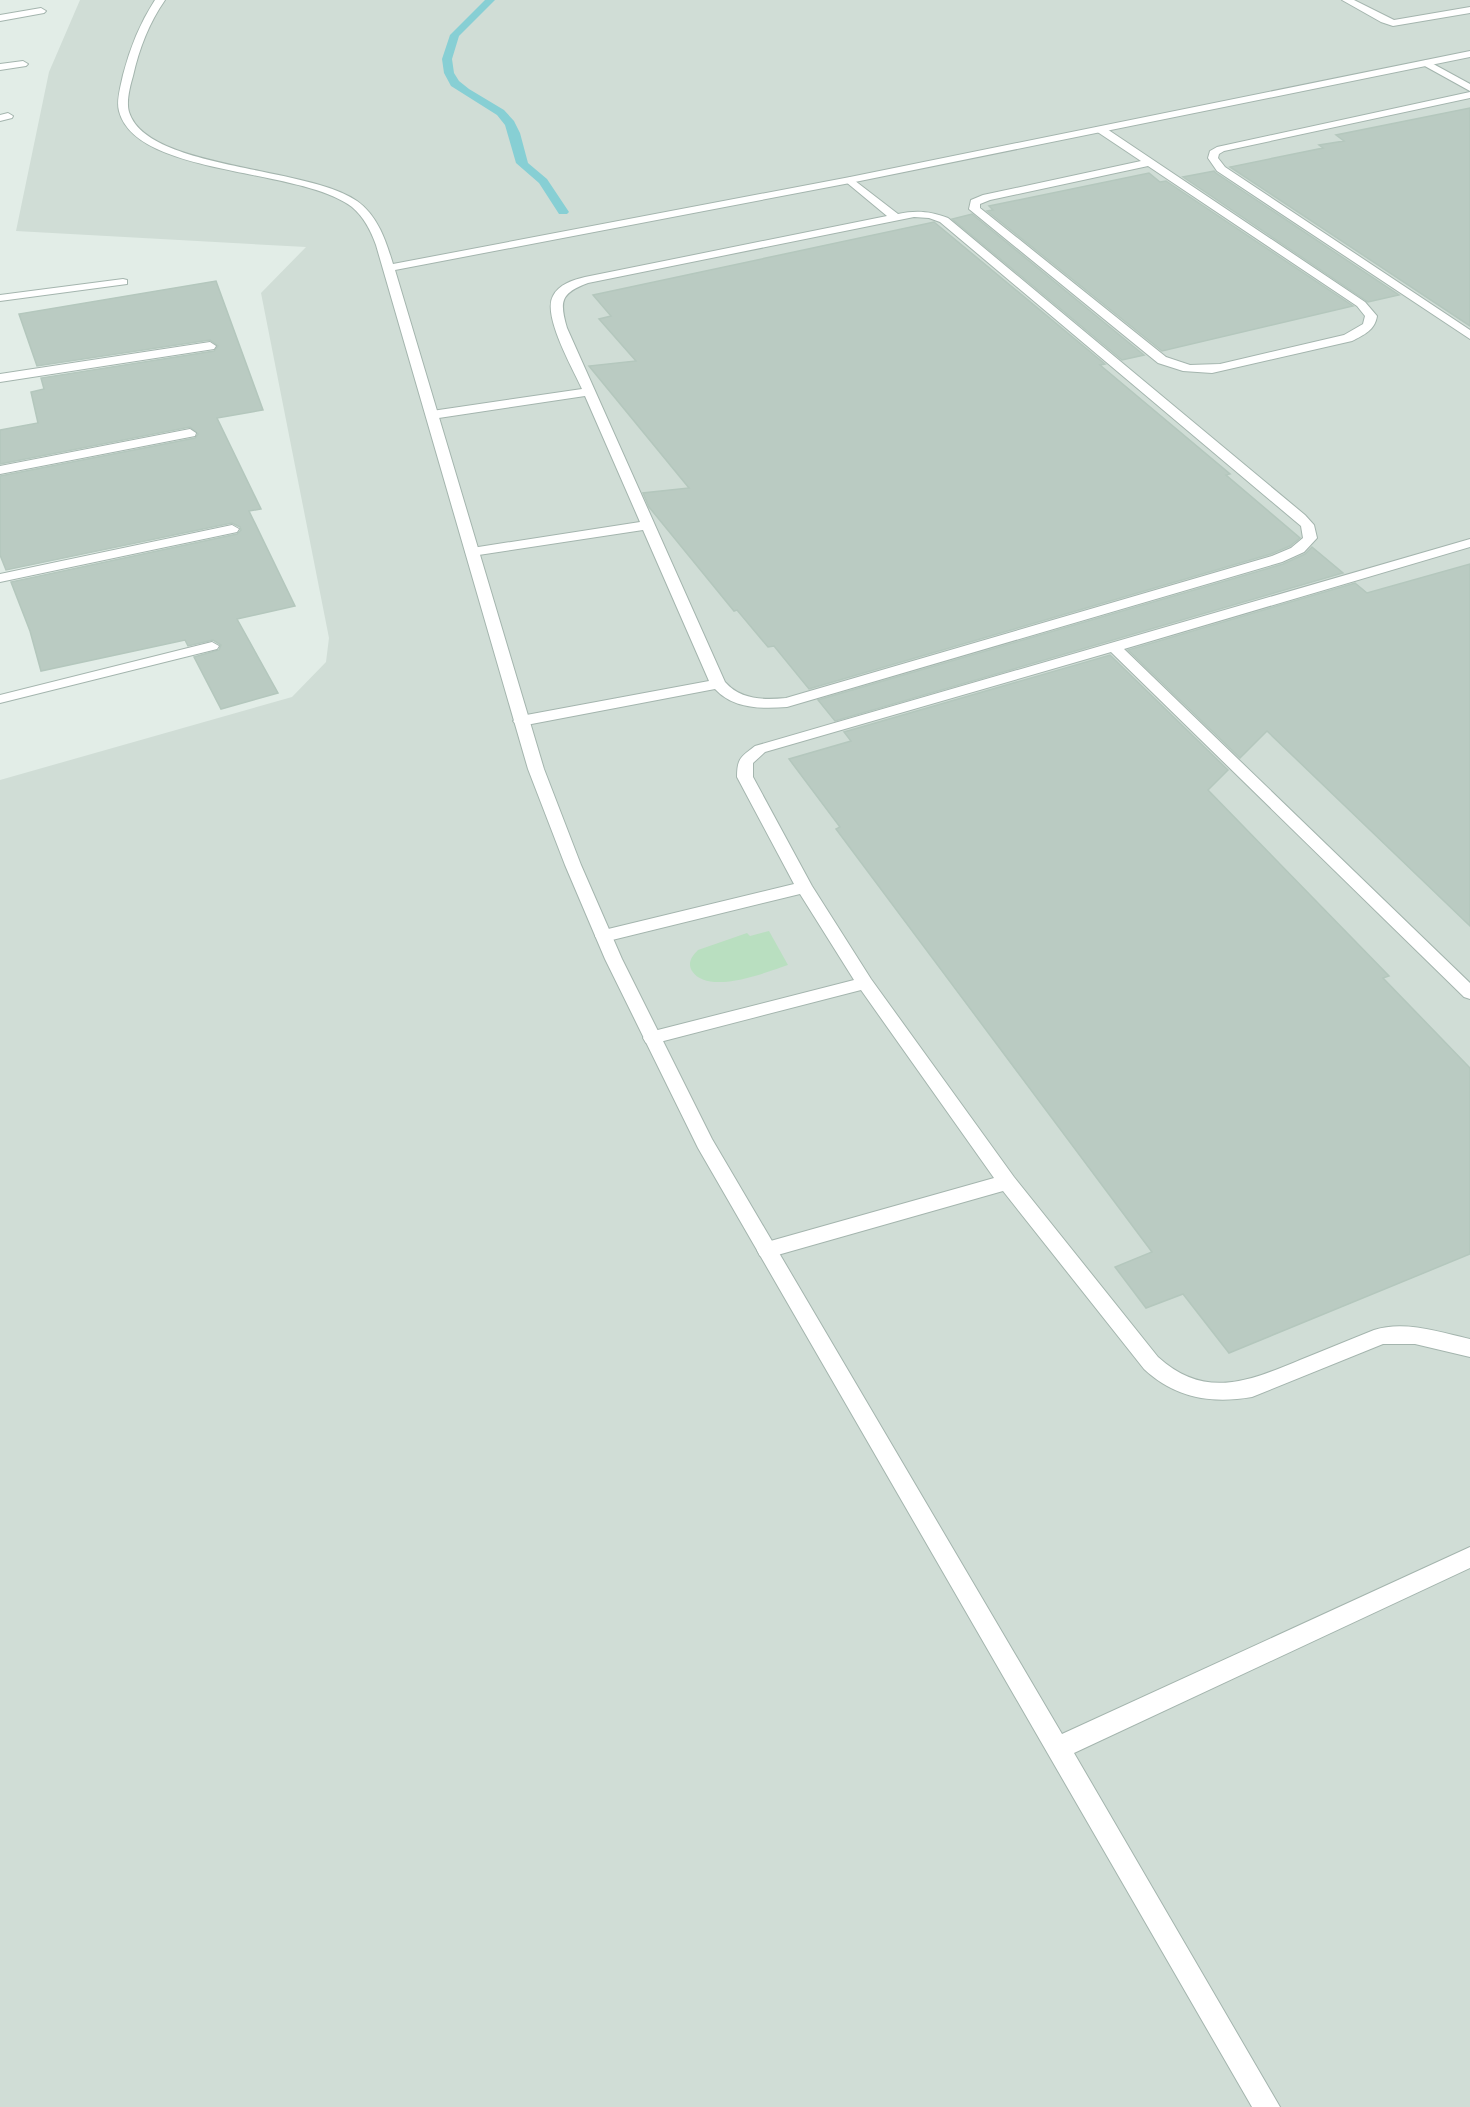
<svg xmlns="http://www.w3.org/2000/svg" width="1470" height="2107" viewBox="0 0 1470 2107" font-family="'Golos Text',sans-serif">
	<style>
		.built { fill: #d0ddd6 }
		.green { fill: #b9dfc0 }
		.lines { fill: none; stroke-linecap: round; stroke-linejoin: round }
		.stream { fill: #87cfd4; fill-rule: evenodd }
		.building { fill: #bacbc2; stroke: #b4c7bd; stroke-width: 1.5 }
		.service-casing { stroke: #a4b5ae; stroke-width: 2 }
		.minor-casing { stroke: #a4b5ae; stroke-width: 2 }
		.service { fill: #fff; fill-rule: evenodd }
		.minor { fill: #fff; fill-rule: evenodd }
	</style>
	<rect width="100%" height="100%" fill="#e2ede7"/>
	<path class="built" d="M80,0H1470V2107H0V780L292,697L326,662L329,638L261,293L306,247L16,231L49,72Z"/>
	<path class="green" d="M769,931L788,965C767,972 708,996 692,971C687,963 692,956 698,950L747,933L750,936Z"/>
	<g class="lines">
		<path class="stream" d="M485,0H495L459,36L452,59L454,73L459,81L469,89L504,110L514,121L520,133L528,163L547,179L569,212L567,214H559L539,183L516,163L505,125L497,115L451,86L444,73L442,59L450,35Z"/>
	</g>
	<path class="building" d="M1470,108V326L1230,167L1323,148L1319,145L1344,141L1336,135Z
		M1214,171L1216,173L1399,295L1368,302L1183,177Z
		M1149,173L1160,182L1166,181L1353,306L1162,351L987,211L993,210L989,206Z
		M972,214L1144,355L1122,360L952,219Z
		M934,222L1105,364L1100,365L1230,474L1226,475L1300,538L1290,546L1271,554L809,689L774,646L768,647L737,610L734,611L649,507L643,493L689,488L589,366L636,361L599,319L611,316L593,295Z
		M216,281L263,410L217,418L261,509L249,511L295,606L237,619L278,693L221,709L194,657L219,650L221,645L213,640L188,646L185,640L41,671L30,631L11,582L237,534L241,530L240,527L232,523L6,570L0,555V476L195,438L198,434L190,427L0,464V430L38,423L31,392L44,389L41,378L214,351L218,346L210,340L37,366L19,314Z
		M1312,547L1343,573L835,721L818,700L1283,564L1305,554Z
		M1470,564V926L1267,731L1240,758L1128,650L1355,583L1367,593Z
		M1110,655L1228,770L1208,790L1389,976L1383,978L1470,1068V1254L1229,1353L1183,1294L1146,1308L1115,1267L1152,1252L836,829L840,827L789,759L851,741L844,732Z"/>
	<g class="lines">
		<g class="service-casing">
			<path id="service" d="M1342,0H1354L1394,20L1470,7V13L1393,26L1381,22Z
				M1426,60L1470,84V91L1423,65L1421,63Z
				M1470,92V98L1224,151L1219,154L1218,158L1225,167L1470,330V339L1217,171L1208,158L1210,151L1217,147Z
				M1096,127H1104L1365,302L1377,316C1375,330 1364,335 1352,341L1212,373L1183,371L1158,363L969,209L971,200L983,195L1141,161L1096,131ZM1148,166L1357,306L1365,316L1363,324L1344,335L1220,364L1190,365L1166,357L980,208V204L990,200Z
				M850,177L898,214C916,210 930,211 948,218L1305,515L1314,525L1317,538L1304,552L1282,562L787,707C762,709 733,709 715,689L521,726L516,724L513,721L521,716L709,681L643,530L472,556L465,552L472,548L640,522L585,396L432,419L426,415L432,411L582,389C573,369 542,315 553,296C559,284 573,280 585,277L887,216L846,182L845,180ZM914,217L929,218L940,222L1295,521L1301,526L1303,538L1291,548L1272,556L786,698C763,700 741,700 725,682L567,328C559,301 561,293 588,283Z
				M1470,539V547L1124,649L1470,983V999L1464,997L1111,652L765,752L753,763V777L812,886L871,979L1014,1177L1158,1357C1205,1400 1249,1381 1300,1360C1325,1350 1349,1340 1374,1330C1404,1320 1440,1332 1470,1339V1357L1415,1344H1383L1252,1397C1211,1404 1175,1398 1144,1369L1003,1191L767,1258L760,1256L757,1250L760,1244L767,1242L994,1178L861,990L652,1044L646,1043L643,1038L646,1033L854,980L800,894L604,942L598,940L595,936L598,932L604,930L794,884L737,777C737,758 741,757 755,746Z"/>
		</g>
		<g class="minor-casing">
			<path id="minor" d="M155,0H165C149,23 139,49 133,76C130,86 126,102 129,112C147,170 308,166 357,201C378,216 386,241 393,264L850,177L1470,51V57L850,183L395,270L544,769L581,865L622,959L712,1139L1062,1734L1470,1547V1568L1074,1753L1280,2107H1252L698,1148L605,959L565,865L528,769L376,245C371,231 364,217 352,207C300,167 136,177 119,111C116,101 121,85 123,75C130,48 140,23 155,0Z
				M41,8L46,11L44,13L0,21V15Z
				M23,61L28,64L26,66L0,70V64Z
				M8,113L13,116L12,118L0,121V115Z
				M123,279L127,280V284L0,301V295Z
				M210,342L216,346L214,349L0,382V374Z
				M190,429L196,433L195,436L0,474V466Z
				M232,525L239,529L237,532L0,582V574Z
				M212,642L219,646L217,649L0,703V695Z"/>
		</g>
		<use href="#service" class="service"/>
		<use href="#minor" class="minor"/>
	</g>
</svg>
